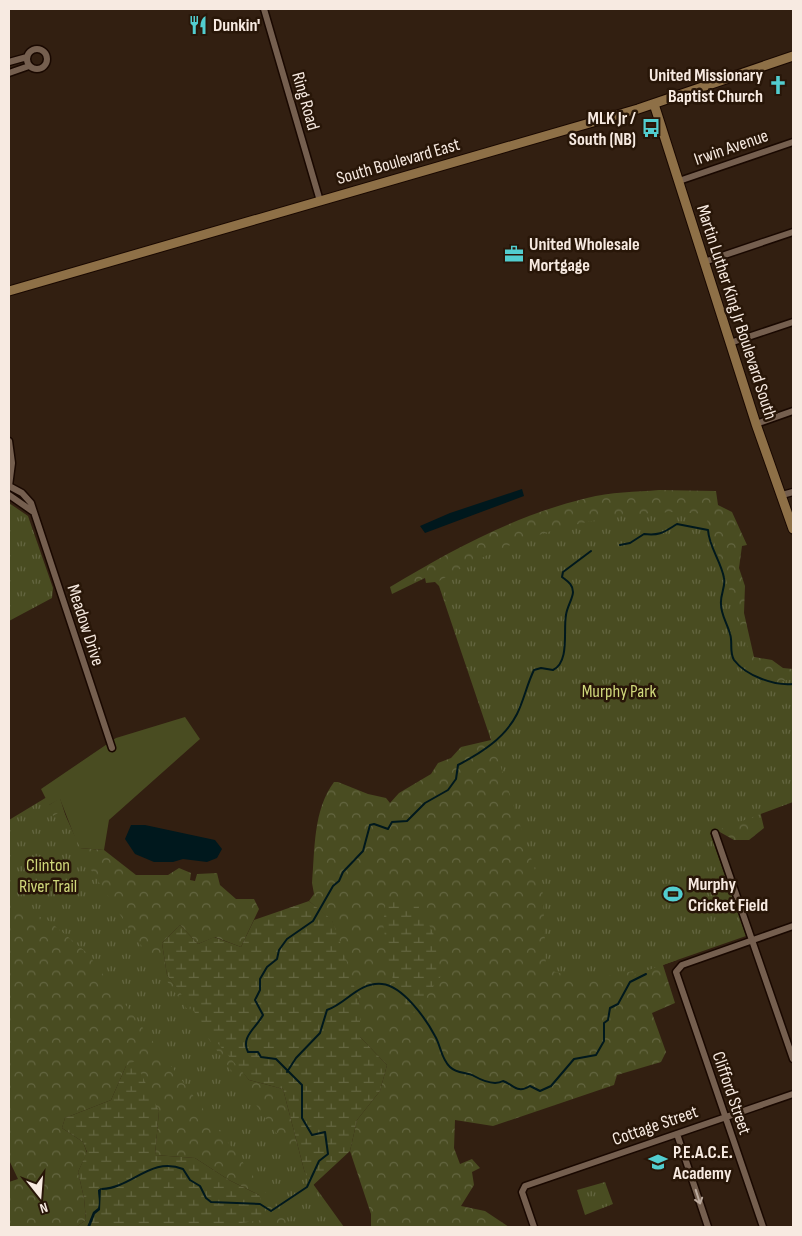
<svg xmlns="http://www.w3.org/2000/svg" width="802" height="1236" viewBox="0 0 802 1236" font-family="'Sofia Sans Condensed',sans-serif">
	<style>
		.grass { fill: #494c21 }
		.forest { fill: url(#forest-crowns) }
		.wetland { fill: url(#wetland-marsh) }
		.park { fill: url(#park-tufts) }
		.water { fill: #00181d }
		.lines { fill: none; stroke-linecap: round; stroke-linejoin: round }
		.stream { stroke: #00181d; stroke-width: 2 }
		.street-casing { stroke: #190800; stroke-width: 9 }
		.secondary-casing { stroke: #190800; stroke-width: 11 }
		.street { stroke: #755f4f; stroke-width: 6 }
		.secondary { stroke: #8e7047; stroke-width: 9 }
		.oneway { stroke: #bcab9f }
		.labels { text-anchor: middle; stroke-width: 5; stroke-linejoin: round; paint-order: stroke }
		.poi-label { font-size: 18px; font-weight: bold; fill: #f7eae1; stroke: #281608; text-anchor: start }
		.street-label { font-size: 18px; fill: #f7eae1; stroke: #281608 }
		.park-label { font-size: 18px; fill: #d0d87b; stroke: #281608 }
	</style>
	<defs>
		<pattern id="forest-crowns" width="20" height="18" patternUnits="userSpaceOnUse" patternTransform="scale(1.25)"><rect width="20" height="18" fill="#494c21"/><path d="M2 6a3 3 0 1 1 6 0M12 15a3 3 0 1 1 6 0" fill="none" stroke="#646641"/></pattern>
		<pattern id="wetland-marsh" width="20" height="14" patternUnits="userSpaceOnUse" patternTransform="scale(1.25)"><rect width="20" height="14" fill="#494c21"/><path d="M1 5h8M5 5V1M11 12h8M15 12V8" fill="none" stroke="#646641"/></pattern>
		<pattern id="park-tufts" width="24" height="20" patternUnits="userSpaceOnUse" patternTransform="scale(1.25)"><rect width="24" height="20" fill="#494c21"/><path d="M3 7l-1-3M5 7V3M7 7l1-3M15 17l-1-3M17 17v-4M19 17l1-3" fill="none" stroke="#646641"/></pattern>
	</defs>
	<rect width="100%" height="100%" fill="#321f11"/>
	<path class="grass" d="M185,717L200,739L109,820L104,850L79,848L60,799L49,805L41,789L116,738Z"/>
	<path class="forest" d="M659,490L716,491L718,505L732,512L747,545L742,546L739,568L745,586L744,613L754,657L772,660L783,668L793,669V708L760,811L764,828L749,840H734L702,822L677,960L663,965L675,1003L652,1013L666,1052L661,1062L617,1075L614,1085L493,1126L455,1120L454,1148L460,1164L472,1159L480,1168L472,1172L474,1185L461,1206L485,1211L509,1227H371V1214L350,1151L357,1120L380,1091L387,1065L360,1037V1005L332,921L309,901L314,894L312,883C315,850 313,810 334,782H338L368,794L386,798L390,803L399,793L431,774L438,763L451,758L461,747L491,740L439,586L435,582L426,583L425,578L392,594L390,587C453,549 516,515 587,498C610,492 636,492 659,490Z
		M60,798L69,827L79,848L104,850L136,875H168L179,868L191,873L190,880L195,881L197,874L217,873L220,885L236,899H254L259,909L241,947L215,937L198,944L180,925L162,943L167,975L249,1080L283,1089L309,1189L296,1227H216L228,1224L259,1195L229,1180L195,1158L155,1155L159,1111L126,1066L111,1100L65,1118L62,1128L83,1142L87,1153L78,1172L84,1198L86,1220L76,1227H9V1182L18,1179L9,1160V863L49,805Z"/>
	<path class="wetland" d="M399,899L418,906L433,932L441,976L411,1017L390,972L383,923L386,902Z
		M309,901L332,920L343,950L360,1005V1037L387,1065L380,1091L357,1120L350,1151L309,1189L283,1089L249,1080L215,1040L167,975L162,943L180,925L198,944L214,937L241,947L254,920Z
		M135,1061L159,1111L155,1155L195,1158L229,1180L259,1195L268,1219L216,1227H76L86,1220L84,1198L78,1172L87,1152L83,1142L62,1128L65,1118L111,1100L126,1066Z"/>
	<path class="park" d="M9,503L28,516L53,588L52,598L9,621Z
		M674,512L705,514L761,688L793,678V802L710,833L746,936L634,975L633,971C603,979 575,979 546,969L543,894L439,581C510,537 591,514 674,512Z
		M47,797L53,816L63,810L89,867L128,927L344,1227H291L87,953L49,921L9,903V820Z
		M605,1182L613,1204L585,1215L577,1190Z"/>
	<path class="water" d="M522,489L524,496L425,533L420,526L450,513Z
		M131,825H145L215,840L222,849L217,858L207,862L183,859L173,862H154L135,854L125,839Z
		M101,1188L100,1210L95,1214L90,1227H87L93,1212L98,1208C100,1202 98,1196 98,1190Z"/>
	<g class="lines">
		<path class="stream" d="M620,545L630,543L644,534C660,536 664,532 677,524L708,530C709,547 721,561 724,578C726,586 720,595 721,604C721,615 727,623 730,634C733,642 729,652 734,660C746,676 775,686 793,684
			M287,1072L296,1058L320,1033L327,1010C347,1003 358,982 382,984C403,986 426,1019 435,1036C441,1046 441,1059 450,1067C457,1074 467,1072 474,1076C483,1081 494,1086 503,1081C514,1085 517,1094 530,1086L540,1091L551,1086L574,1059L596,1055L604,1041V1023L608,1020L610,1008L618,1004L630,982L646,974
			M102,1189C132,1188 151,1156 183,1169L190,1180L200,1186L206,1198L211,1202L260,1204L271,1211L307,1187L319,1161L328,1154L325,1132L312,1135L302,1118V1085L276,1059L261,1057L258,1052H248C240,1037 257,1027 263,1015L255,1000L260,990V979L267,967L277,959L279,950L287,939L313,921L333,886L339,881L343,872L363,851L370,825L374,824L388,829L392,822L407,821L425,803L448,790L456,779L458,765C481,753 505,738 517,714C524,700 527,684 534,670L541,668L553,670C570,662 563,630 566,615C567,607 573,598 573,592C573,584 567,581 562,577L563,572L591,551"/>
		<g class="street-casing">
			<path id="street" d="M264,9L320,201
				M27 59a10 10 0 1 1 20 0a10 10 0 1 1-20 0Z
				M9,62L27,57
				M9,73L29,66
				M679,181L793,142
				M704,262L793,232
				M730,343L793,322
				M756,424L793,411
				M9,441L12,463L9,486
				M9,486L22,493L31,503L112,748
				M9,495L32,511
				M782,495L793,492
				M715,833L793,1059
				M677,1134L708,1227
				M534,1227L522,1192L525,1186L793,1094
				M763,1227L676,972L682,965L793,926"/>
		</g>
		<g class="secondary-casing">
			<path id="secondary" d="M654,104L756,424L793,529
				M9,291L638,109L793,56"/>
		</g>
		<use href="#street" class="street"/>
		<use href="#secondary" class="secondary"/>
	</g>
	<defs><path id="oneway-shaft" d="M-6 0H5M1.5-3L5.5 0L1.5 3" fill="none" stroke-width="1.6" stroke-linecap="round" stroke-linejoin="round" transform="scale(1.25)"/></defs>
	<use class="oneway" href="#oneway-shaft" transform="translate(698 1197) rotate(72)"/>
	<defs>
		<g id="restaurant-bare" transform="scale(1.5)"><path d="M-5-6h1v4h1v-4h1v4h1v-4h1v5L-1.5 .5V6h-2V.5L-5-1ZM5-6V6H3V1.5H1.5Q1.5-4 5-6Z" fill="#52cdcf" stroke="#281608" stroke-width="2.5" paint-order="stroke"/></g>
		<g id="church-bare" transform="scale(1.5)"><path d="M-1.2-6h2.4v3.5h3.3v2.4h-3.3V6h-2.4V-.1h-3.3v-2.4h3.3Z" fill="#52cdcf" stroke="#281608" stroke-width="2.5" paint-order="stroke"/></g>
		<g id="bus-bare" transform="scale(1.5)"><path d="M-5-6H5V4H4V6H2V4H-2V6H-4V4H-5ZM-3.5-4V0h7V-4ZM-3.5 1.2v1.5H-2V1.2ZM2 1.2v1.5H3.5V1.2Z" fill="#52cdcf" stroke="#281608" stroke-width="2.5" paint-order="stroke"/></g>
		<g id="office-bare" transform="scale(1.5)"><path d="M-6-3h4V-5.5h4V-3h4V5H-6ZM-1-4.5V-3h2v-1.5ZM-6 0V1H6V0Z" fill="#52cdcf" stroke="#281608" stroke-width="2.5" paint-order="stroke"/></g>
		<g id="stadium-bare" transform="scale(1.5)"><path d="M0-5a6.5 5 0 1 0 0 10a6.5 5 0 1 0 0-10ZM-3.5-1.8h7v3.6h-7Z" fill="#52cdcf" stroke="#281608" stroke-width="2.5" paint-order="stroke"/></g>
		<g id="school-bare" transform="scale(1.5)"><path d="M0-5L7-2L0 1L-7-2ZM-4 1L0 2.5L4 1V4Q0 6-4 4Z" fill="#52cdcf" stroke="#281608" stroke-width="2.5" paint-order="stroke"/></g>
	</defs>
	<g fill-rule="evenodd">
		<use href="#restaurant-bare" x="198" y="25"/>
		<use href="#church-bare" x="778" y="85"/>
		<use href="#bus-bare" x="651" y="128"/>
		<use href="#office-bare" x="514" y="254"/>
		<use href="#stadium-bare" x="673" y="894"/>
		<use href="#school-bare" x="658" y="1162"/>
	</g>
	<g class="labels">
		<g class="poi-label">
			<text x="213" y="31">Dunkin'</text>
			<text x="763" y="81" text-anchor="end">United Missionary<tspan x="763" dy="21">Baptist Church</tspan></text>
			<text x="636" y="124" text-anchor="end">MLK Jr /<tspan x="636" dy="21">South (NB)</tspan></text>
			<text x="529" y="250">United Wholesale<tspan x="529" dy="21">Mortgage</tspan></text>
			<text x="688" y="890">Murphy<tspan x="688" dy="21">Cricket Field</tspan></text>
			<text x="673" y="1158">P.E.A.C.E.<tspan x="673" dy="21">Academy</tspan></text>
		</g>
		<g class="street-label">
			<text transform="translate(306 101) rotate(74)" y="6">Ring Road</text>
			<text transform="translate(731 147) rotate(-19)" y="6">Irwin Avenue</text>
			<text transform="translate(398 161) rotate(-16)" y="6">South Boulevard East</text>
			<text transform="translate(737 312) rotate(72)" y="6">Martin Luther King Jr Boulevard South</text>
			<text transform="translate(86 625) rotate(72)" y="6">Meadow Drive</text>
			<text transform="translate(732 1093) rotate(71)" y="6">Clifford Street</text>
			<text transform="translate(655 1125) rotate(-19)" y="6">Cottage Street</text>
		</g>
		<g class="park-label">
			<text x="619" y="697">Murphy Park</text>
			<text x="48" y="871">Clinton<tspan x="48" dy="21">River Trail</tspan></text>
		</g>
	</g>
	<rect width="802" height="1236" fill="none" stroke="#f7eae1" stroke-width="20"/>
	<g transform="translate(40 1196) rotate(163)" stroke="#281608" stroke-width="4" paint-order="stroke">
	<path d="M0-4L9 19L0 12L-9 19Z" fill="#f7eae1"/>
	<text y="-8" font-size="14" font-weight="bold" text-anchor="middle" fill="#f7eae1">N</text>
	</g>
</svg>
